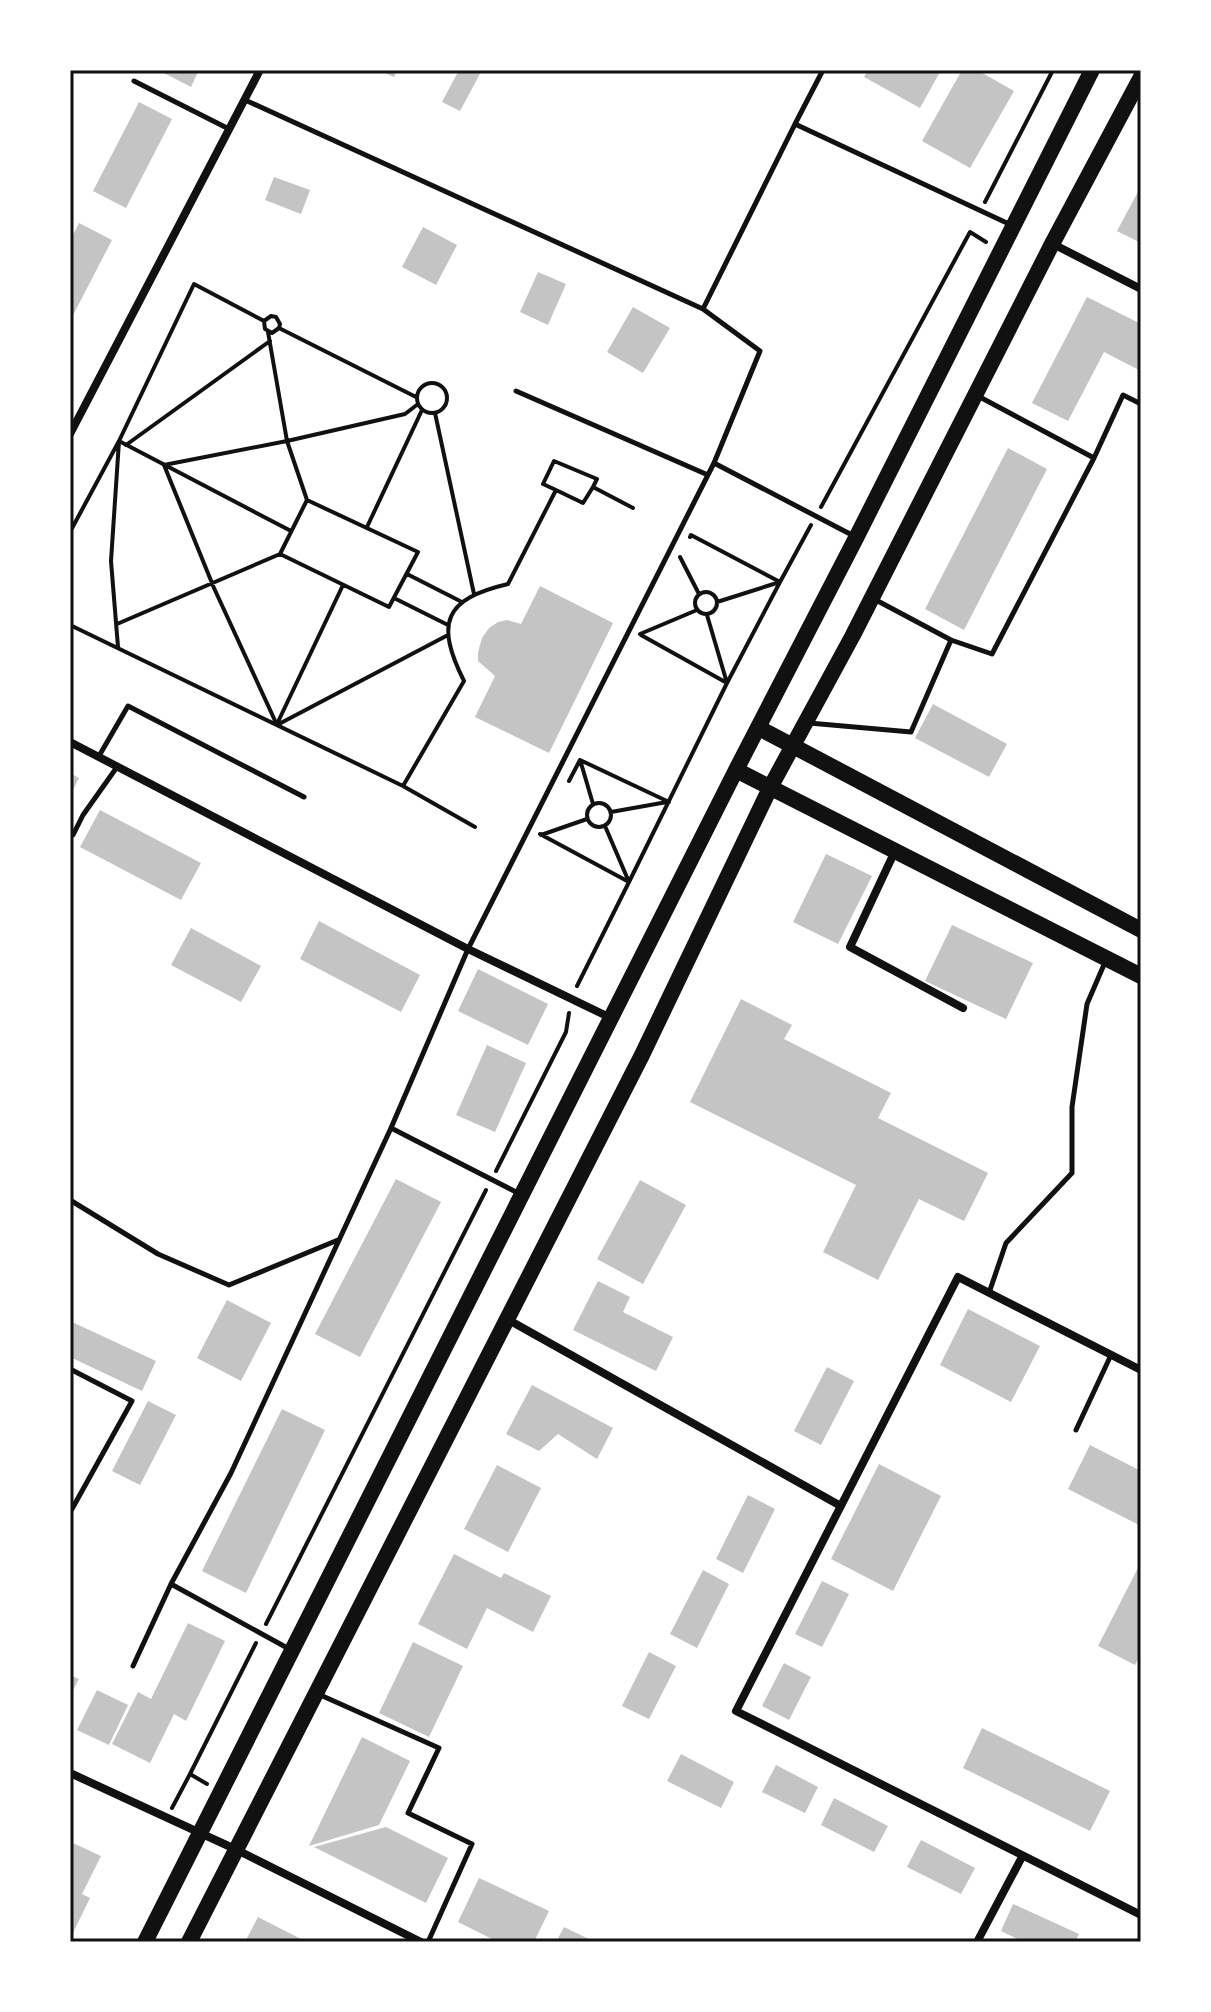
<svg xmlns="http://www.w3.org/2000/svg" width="1211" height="2012" viewBox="0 0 1211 2012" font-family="'Roboto Condensed',sans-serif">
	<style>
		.building { fill: #c4c4c4 }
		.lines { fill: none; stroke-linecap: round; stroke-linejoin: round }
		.path { stroke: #111; stroke-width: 4 }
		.service { stroke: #111; stroke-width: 5 }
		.minor { stroke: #111; stroke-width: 8 }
		.primary { stroke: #111; stroke-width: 16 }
		.neatline { fill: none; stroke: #111; stroke-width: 3 }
	</style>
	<rect width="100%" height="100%" fill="#fff"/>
	<path class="building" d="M158,70H199L191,87Z
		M378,70H397L394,77Z
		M459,70H482L460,111L442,102Z
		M868,70H941L920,108L864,77Z
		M962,70H977L1014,91L970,168L922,141Z
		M139,102L172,119L126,208L93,191Z
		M274,177L310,190L301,214L265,200Z
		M1141,186V243L1117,231Z
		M79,223L112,240L70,321V241Z
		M423,227L457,245L436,285L402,267Z
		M538,272L566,284L548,325L520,312Z
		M1087,297L1141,324V371L1104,352L1068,421L1032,403Z
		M633,307L670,328L643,373L607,352Z
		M1008,448L1047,469L964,630L925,609Z
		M540,586L613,623L549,753L475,717L495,676L478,661V652L482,638L489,628L498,622L507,620L521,624Z
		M933,704L1007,744L989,777L915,738Z
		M70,773L79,778L70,796Z
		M100,810L201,863L181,900L80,847Z
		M826,854L872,876L838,944L793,922Z
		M319,921L420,975L401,1012L300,959Z
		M952,925L1033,963L1006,1019L925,981Z
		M191,928L261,966L241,1002L171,965Z
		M478,969L548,1004L528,1045L458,1011Z
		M741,999L792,1025L784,1039L891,1093L878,1118L988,1173L964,1221L919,1199L878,1280L823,1252L856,1185L690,1102Z
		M487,1045L526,1063L495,1132L456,1115Z
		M396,1179L441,1202L360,1357L315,1334Z
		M640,1180L686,1205L643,1284L597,1259Z
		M598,1281L630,1297L623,1312L673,1337L656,1371L573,1330Z
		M227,1300L271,1323L241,1381L197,1358Z
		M968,1309L1040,1346L1011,1402L940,1365Z
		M70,1321L156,1361L142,1391L70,1357Z
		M827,1367L854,1381L821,1445L794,1431Z
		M532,1385L613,1428L597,1459L558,1434L539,1451L506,1434Z
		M148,1401L176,1415L140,1485L112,1471Z
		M282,1409L325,1430L246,1593L202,1571Z
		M1090,1445L1141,1471V1526L1068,1489Z
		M879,1464L941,1496L893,1591L831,1559Z
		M497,1465L541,1488L508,1552L464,1529Z
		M748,1495L775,1509L743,1573L716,1559Z
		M454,1554L501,1578L504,1573L551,1596L533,1632L487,1608L467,1649L418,1624Z
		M1141,1562V1653L1135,1665L1098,1646Z
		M703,1570L729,1584L697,1648L670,1634Z
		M822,1581L849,1594L822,1647L795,1634Z
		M188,1623L225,1641L186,1721L174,1714L150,1763L112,1744L138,1692L151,1699Z
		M413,1642L463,1666L429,1737L379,1713Z
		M649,1652L676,1666L649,1719L622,1706Z
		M784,1663L811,1677L789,1720L762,1706Z
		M70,1675L79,1679L70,1696Z
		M97,1690L128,1705L109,1745L77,1730Z
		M982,1728L1110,1791L1090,1831L963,1768Z
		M362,1737L410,1761L379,1825L309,1846Z
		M681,1754L734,1782L721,1808L667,1781Z
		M776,1765L818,1787L805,1813L762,1792Z
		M834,1798L888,1826L874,1852L821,1825Z
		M386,1827L448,1858L426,1903L314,1847Z
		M921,1840L975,1868L961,1894L907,1867Z
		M73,1843L101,1856L82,1894L90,1898L70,1939V1848Z
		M479,1878L549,1911L534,1942H498L458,1922Z
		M1013,1904L1079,1934L1075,1942H1024L1001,1931Z
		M258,1917L301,1939L300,1942H245Z
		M564,1927L595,1942H556Z"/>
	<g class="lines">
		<path class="path" d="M985,202L1053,70
			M279,328L416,397
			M268,332L287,441L405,414L418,404
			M417 398a15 15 0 1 1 30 0a15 15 0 1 1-30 0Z
			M435,413L474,594
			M126,445L270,341
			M556,490L543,484L554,461L597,479L593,487
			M307,500L287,441L164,465L214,588L277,725L448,635
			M307,500L418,552L389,607L280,554Z
			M821,507L970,232L986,242
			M367,527L422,410
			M70,532L119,441L291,531
			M690,537L691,535L780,582L811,525
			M680,557L699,594
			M407,574L460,601
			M695 603a11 11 0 1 1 22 0a11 11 0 1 1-22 0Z
			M394,598L448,625
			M707,615L727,683L780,582L717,602
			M117,624L280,554
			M70,625L403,786L464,681C435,623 444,599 508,584L556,490L583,503L593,487L633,508
			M640,634L697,610
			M118,647L111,561L119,441L194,284L264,321L265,329L272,333L279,328L280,324L276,317L271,316L264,321
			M277,724L343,585
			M580,760L669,802
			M581,763L593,804
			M569,781L580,760
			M403,786L475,827
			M587 815a12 12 0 1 1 24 0a12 12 0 1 1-24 0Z
			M611,812L667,802
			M540,834L629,882L727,683L641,635
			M541,835L587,819
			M577,986L629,882L605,826
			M496,1171L566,1032L569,1013
			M266,1624L486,1190
			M207,1784L190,1774L256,1643
			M172,1808L190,1774"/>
		<path class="service" d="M823,70L795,124L1009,224
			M134,81L229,129
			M245,100L703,309L795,124
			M703,309L760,351L714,463
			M516,391L708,475
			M1094,458L1123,395L1141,404
			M951,640L992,654L1094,458L976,395
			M809,723L911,732L951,640L874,599
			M99,756L128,706L304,797
			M70,834L73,835L83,815L117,767
			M391,1128L468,949L714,463L852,535
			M70,1200L158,1254L229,1285L338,1240
			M989,1293L1006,1243L1072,1173V1107L1087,1004L1106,960
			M70,1369L132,1401L72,1509
			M1076,1430L1111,1355
			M291,1650L171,1584L231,1473L391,1128L518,1193
			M133,1666L171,1584
			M318,1694L439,1748L408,1813L472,1844L428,1942"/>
		<path class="minor" d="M1053,244L1141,289
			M70,434L260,70
			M70,742L468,949L611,1018
			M895,851L850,947L963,1008
			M505,1318L839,1505
			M1141,1370L958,1277L736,1711L1141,1915
			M70,1773L235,1849L421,1942
			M977,1942L1022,1857"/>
		<path class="primary" d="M759,728L1141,930
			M736,770L1141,976
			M145,1942L736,770L856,538L1092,70
			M189,1942L642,1055L771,786L853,635L1052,244L1141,77"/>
	</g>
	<rect width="1211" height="2012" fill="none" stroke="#ffffff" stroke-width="144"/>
	<rect x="72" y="72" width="1067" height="1868" class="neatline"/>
</svg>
